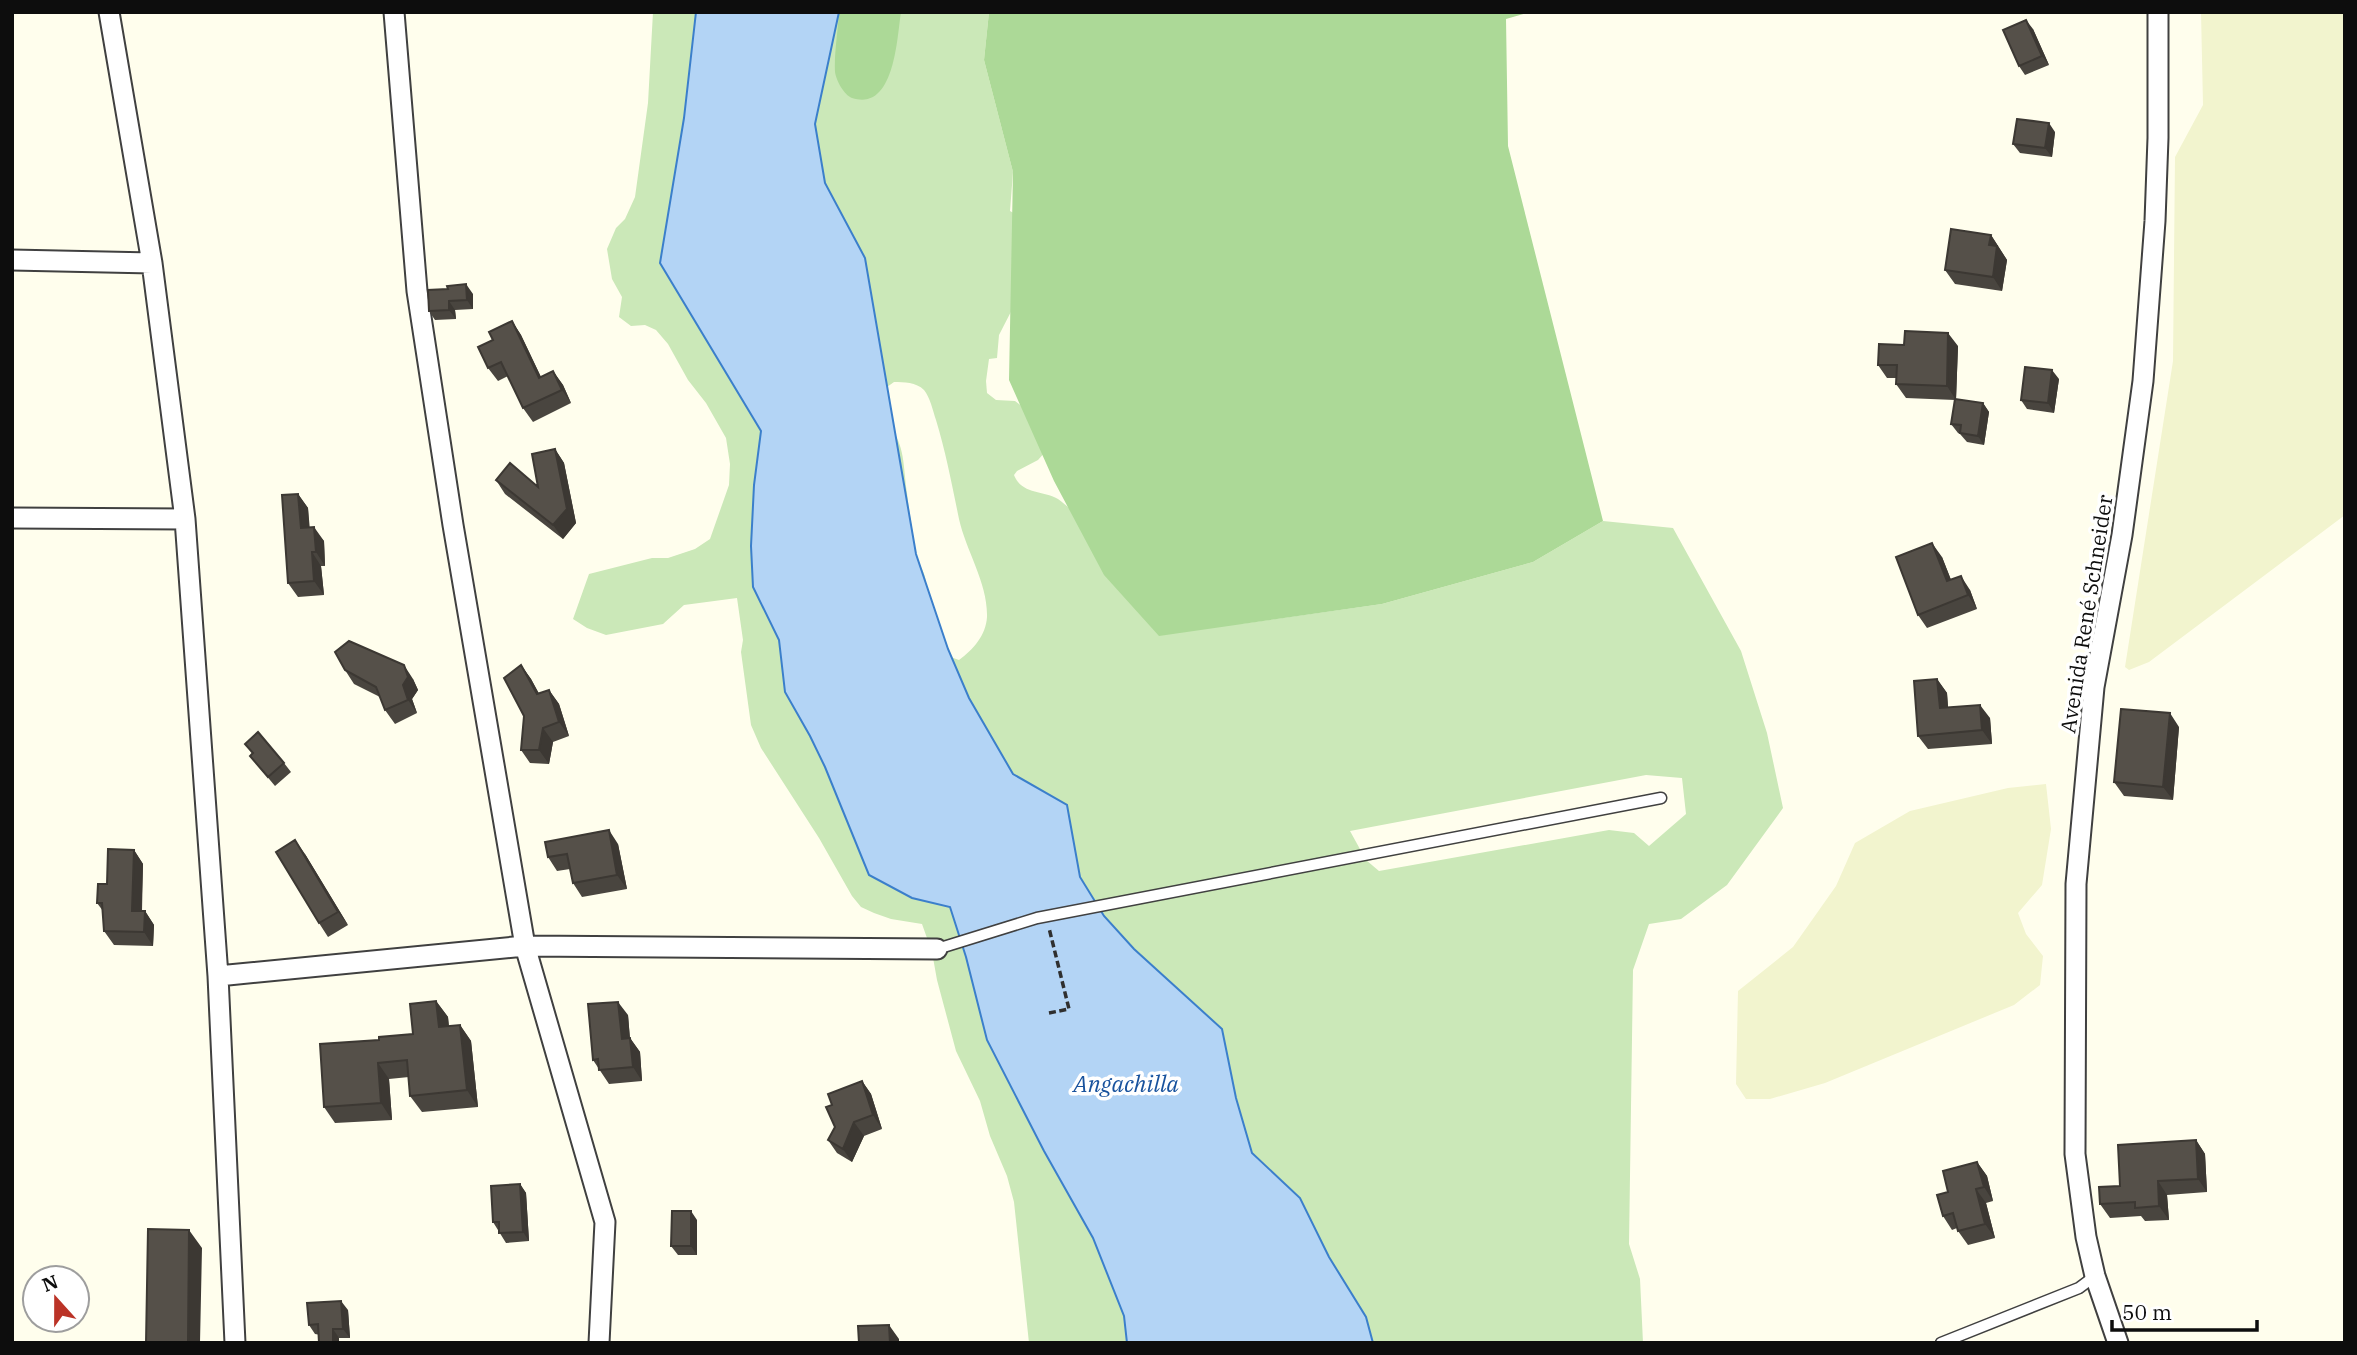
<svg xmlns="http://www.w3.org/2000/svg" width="2357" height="1355" viewBox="0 0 2357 1355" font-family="'IBM Plex Serif',serif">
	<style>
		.farmland { fill: #f2f4ce }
		.green { fill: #cbe8b8; fill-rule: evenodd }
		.forest { fill: #acd997 }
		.water { fill: #b3d4f5; stroke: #3b7fcb; stroke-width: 2 }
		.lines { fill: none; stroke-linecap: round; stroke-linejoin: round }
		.service-casing { stroke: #404040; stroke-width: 13 }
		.minor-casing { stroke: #404040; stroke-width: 23 }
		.path { stroke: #2f2f2f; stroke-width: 3.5; stroke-dasharray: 7 3.5; stroke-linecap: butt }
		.service { stroke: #fff; stroke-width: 10 }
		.minor { stroke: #fff; stroke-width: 19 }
		.wall { fill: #49453f }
		.shaded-wall { fill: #3c3833 }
		.building { fill: #555049; stroke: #3c3833; stroke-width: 2 }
		.labels { text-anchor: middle; stroke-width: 7; stroke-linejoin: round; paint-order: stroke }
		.street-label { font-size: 21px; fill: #0d0d0d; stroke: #fff }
		.water-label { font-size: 23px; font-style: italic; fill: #18529d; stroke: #fff }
	</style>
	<rect width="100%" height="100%" fill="#fffeed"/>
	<path class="farmland" d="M2201,12H2345V515L2149,662L2129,670L2125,667L2173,361L2175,157L2203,105Z
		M2046,784L2051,829L2042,885L2018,913L2026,934L2043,956L2040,985L2014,1005L1825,1083L1770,1099H1746L1736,1084L1738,991L1793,947L1836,886L1855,843L1910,811L2008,788Z"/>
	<path class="green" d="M653,12H989L984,60L1013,172L1010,211L1017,215L1018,298L999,335L997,358L989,359L986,381L987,393L996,400L1015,401L1044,423L1046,451L1038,460L1017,471L1014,475C1022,495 1042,490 1058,499C1064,503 1070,509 1076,514L1240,624L1382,604L1533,562L1603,521L1673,528L1741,651L1767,733L1783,808L1727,885L1681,919L1649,924L1633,970L1629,1244L1640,1279L1643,1343H1029L1014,1202L1007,1176L990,1136L980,1101L956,1051L937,980L932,952L922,924L891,919L874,913L861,907L852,896L819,838L761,748L751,725L741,652L743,640L737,598L684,605L663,624L606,635L587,628L573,619L589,574L652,558H668L695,549L710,539L729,485L730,464L726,438L706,403L688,380L668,344L656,330L645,325L631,326L619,317L622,297L612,279L607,249L616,228L625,219L635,197L648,103ZM894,382C904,382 916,382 924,390C930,397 933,411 936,420C946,453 952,485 959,519C966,551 988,583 987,617C986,635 973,650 959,660L945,655L926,584C926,572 918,565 916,553C913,533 909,513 907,493C902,456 906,447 883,415L887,387ZM1646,775L1682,778L1686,814L1649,846L1634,833L1609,830L1379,871L1366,860L1350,831Z"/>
	<path class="forest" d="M839,12H901C897,37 895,112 852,98C844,95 836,80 835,72C834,54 838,30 839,12Z
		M989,12H1530L1506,19L1508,146L1603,521L1533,562L1382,604L1159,636L1104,575L1054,481L1009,380L1013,172L984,60Z"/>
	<path class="water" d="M696,12H839L815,124L825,183L865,258L916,554L948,649L969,698L1013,774L1067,805L1080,877L1104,916L1134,949L1222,1029L1236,1098L1252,1153L1300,1198L1329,1257L1366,1317L1373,1343H1127L1124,1316L1093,1238L1044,1151L987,1040L966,957L950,907L912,898L869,875L825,767L810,736L785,692L779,640L753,587L751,546L754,485L761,431L660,263L684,118Z"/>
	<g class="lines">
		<g class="service-casing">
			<path id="service" d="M937,949L1037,918L1661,798
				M1941,1343L2079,1288L2095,1276"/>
		</g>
		<g class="minor-casing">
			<path id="minor" d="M109,12L152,263L185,519L218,976L235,1343
				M394,12L417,291L453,525L525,946L605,1222L599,1343
				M12,260L152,263
				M12,518L185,519
				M218,976L525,946L937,949
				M2118,1343L2095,1276L2086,1237L2075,1154L2076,884L2094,687L2122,535L2143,381L2155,221L2158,138V12"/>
		</g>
		<path class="path" d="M1049,1013L1069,1009L1049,928"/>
		<use href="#service" class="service"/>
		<use href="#minor" class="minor"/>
	</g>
	<path class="wall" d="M2033,29L2049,65L2025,75L2019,66Z
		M2055,132L2052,157L2020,153L2013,144Z
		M1991,235L2007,260L2002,291L1955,284L1945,270Z
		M428,290L473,294V309L455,310L456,319L435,320L429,311Z
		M512,321L521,335L541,377L553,371L563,385L571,403L533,422L523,408L508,376L498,381L488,368L493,340Z
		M1904,345L1958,346L1956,399L1983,403L1989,412L1984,445L1967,442L1960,434L1958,433L1951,424L1955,400L1906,398L1896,384V378H1887L1878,365Z
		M2059,379L2054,413L2027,409L2021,400Z
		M555,449L564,463L576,523L563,539L505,494L496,480L538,487Z
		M298,494L308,508L309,527L324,541L325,566H321L324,595L298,597L288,583Z
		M1942,557L1951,580L1970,590L1977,609L1927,628L1918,615Z
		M521,665L531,679L539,694L549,690L559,704L569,736L553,742L549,764L530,763L521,750L524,716Z
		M345,670L413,679L418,690L412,699L417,713L395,724L385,710L380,697L354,684Z
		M1937,679L1947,693L1948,707L1990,718L1992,744L1928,749L1918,736Z
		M2179,727L2173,800L2124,796L2114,782Z
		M245,744L284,763L291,772L275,786L250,756L252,753Z
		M618,844L627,889L582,897L573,883L570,869L557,871L548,857Z
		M134,850L143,864L142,911H145L154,925L153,946L114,945L104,931L103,911L97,903L107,884Z
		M305,854L348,925L328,937L319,923Z
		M436,1001L448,1017L449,1026L460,1025L471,1041L478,1107L422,1112L410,1096L409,1077L389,1079L392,1120L335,1123L324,1107L379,1040L413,1034Z
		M628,1015L630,1038L640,1052L642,1081L609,1084L593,1060Z
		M862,1081L871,1094L882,1129L864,1136L852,1162L837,1153L828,1140L835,1127L832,1105Z
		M2196,1140L2205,1154L2207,1192L2167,1195L2169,1220L2145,1221L2141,1216L2110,1218L2100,1204L2120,1186Z
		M1977,1162L1987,1176L1993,1201L1986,1203L1995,1238L1968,1245L1958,1231L1957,1228L1952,1230L1943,1216L1948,1192Z
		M520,1184L526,1193L529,1241L506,1243L493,1222Z
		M697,1220V1255H678L671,1246Z
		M348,1310L350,1338H339L315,1334L309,1325Z"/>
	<path class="shaded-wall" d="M2026,20L2033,29L2049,65L2042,56Z
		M2049,123L2055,132L2052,157L2045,148Z
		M1991,235L2007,260L2002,291L1993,277L1989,245Z
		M466,284L473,294V309L467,300Z
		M449,301L455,310L456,319L449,310Z
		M512,321L521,335L548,392L539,378Z
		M1948,333L1958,346L1956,400L1947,386Z
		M2052,370L2059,379L2054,413L2048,403Z
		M553,371L563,385L571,403L562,390Z
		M1983,403L1989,412L1984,445L1978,436Z
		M555,449L564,463L576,523L563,539L553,525Z
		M298,494L308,508L311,542L301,528Z
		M314,527L324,541L325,566L316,552Z
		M1932,543L1942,557L1957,595L1947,581Z
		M312,552L321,566L324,595L314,581Z
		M1961,576L1970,590L1977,609L1968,595Z
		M404,665L413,679L418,690L412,699L417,713L408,700L403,685Z
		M521,665L531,679L547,708L537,694Z
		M1937,679L1947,693L1949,721L1940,708Z
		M549,690L559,704L569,736L559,722Z
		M1980,705L1990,718L1992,744L1982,730Z
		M2170,713L2179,727L2173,800L2163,787Z
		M543,728L553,742L549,764L539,750Z
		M609,830L618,844L627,889L617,875Z
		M295,840L305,854L348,925L338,912Z
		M134,850L143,864L141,924L132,911Z
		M145,911L154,925L153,946L144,932Z
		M436,1001L448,1017L450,1043L439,1027Z
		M618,1002L628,1015L631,1053L622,1039Z
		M460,1025L471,1041L478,1107L467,1090Z
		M630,1038L640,1052L642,1081L633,1067Z
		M378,1063L389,1079L392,1120L381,1103Z
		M862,1081L871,1094L882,1129L873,1115Z
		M854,1122L864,1136L852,1162L843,1149Z
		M2196,1140L2205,1154L2207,1192L2198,1179Z
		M1977,1162L1987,1176L1993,1201L1984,1187Z
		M2158,1181L2167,1195L2169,1220L2159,1206Z
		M520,1184L526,1193L529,1241L523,1232Z
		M1976,1189L1986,1203L1995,1238L1985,1224Z
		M691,1211L697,1220V1255L691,1246Z
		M189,1230L202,1248L200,1343H188Z
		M341,1301L348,1310L350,1338L343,1329Z
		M889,1325L899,1339V1343H890Z
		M333,1329L339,1338V1343H333Z"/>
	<path class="building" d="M2026,20L2042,56L2019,66L2003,30Z
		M2017,119L2049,123L2045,148L2013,144Z
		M1951,229L1991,235L1989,245L1997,246L1993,277L1945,270Z
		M466,284L467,300L449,301V310L429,311L428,290L448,289L447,286Z
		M512,321L539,378L553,371L562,390L523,408L501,362L488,368L478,347L493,340L489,332Z
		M1905,331L1948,333L1947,386L1896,384L1897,365H1878L1879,344L1904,345Z
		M2025,367L2052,370L2048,403L2021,400Z
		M1955,399L1983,403L1978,436L1960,433L1961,425L1951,424Z
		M555,449L567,509L553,525L496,480L510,463L538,487L532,454Z
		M298,494L301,528L314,527L316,552H312L314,581L288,583L282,495Z
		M1932,543L1947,581L1961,576L1968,595L1918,615L1896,557Z
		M349,641L404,665L408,677L403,685L408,700L385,710L376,687L345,670L335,652Z
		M521,665L537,694L549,690L559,722L543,728L539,750H521L524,716L504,678Z
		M1937,679L1940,708L1980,705L1982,730L1918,736L1914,681Z
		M2121,709L2170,713L2163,787L2114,782Z
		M258,732L284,763L268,777L250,756L253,753L245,744Z
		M609,830L617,875L573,883L567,854L548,857L545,842Z
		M295,840L338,912L319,923L276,852Z
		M108,849L134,850L132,911H145L144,932L104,931L102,903H97L98,884H107Z
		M436,1001L439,1027L460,1025L467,1090L410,1096L407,1060L378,1063L381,1103L324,1107L320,1044L379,1040V1037L413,1034L410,1004Z
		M618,1002L622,1039L630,1038L633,1067L599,1070L598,1059L593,1060L588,1004Z
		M862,1081L873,1115L854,1122L843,1149L828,1140L835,1127L826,1107L832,1105L828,1094Z
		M2196,1140L2198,1179L2158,1181L2159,1206L2135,1208V1202L2100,1204L2099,1187L2120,1186L2118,1145Z
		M1977,1162L1984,1187L1976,1189L1985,1224L1958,1231L1953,1213L1943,1216L1937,1195L1948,1192L1943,1171Z
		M520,1184L523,1232L499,1233V1222H493L491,1186Z
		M672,1211H691V1246H671Z
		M148,1229L189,1230L188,1343H146Z
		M341,1301L343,1329H333V1343H319L318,1324L309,1325L307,1303Z
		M889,1325L890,1343H859L858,1326Z"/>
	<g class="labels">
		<g class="street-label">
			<text transform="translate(2087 614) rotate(-81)" y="7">Avenida René Schneider</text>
		</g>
		<g class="water-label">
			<text x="1126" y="1092">Angachilla</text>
		</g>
	</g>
	<rect width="2357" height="1355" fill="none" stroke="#0d0d0d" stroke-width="28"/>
	<g transform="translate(56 1299) rotate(339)"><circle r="33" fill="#ffffff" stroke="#9e9e9e" stroke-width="2"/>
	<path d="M0-5L12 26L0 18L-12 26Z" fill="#bb3327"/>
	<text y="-10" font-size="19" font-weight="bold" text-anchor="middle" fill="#0d0d0d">N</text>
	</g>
	<path d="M2112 1320v10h145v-10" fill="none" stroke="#0d0d0d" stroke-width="3.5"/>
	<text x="2122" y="1320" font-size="21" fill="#0d0d0d" stroke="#ffffff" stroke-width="5" paint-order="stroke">50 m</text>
</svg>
